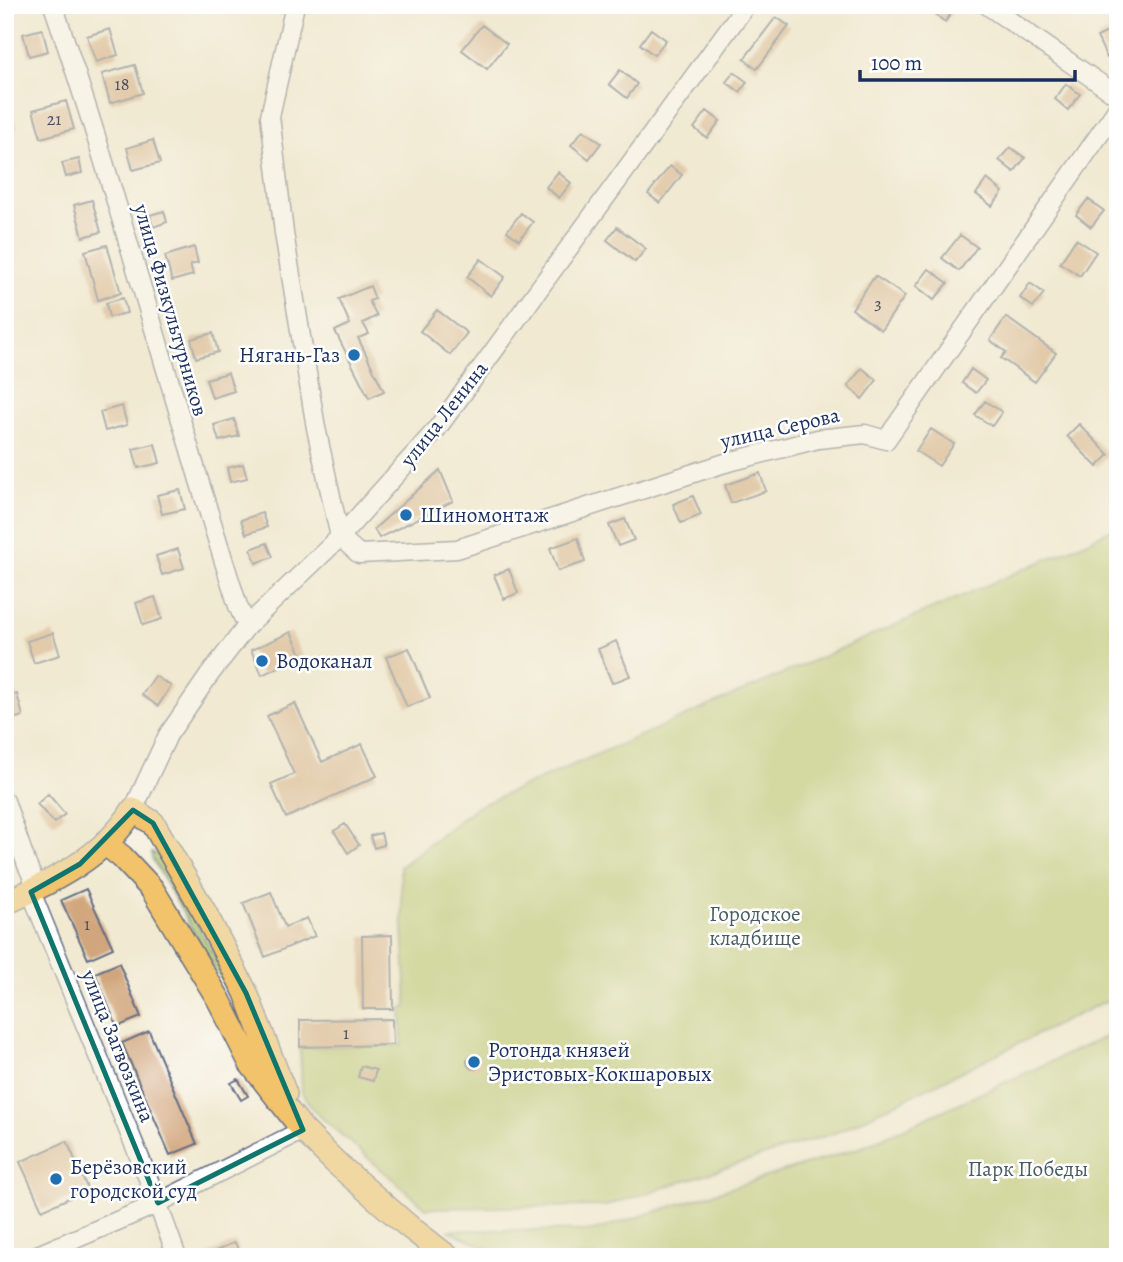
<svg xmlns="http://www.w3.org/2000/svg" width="1123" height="1262" viewBox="0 0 1123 1262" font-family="Alegreya,serif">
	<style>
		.green { fill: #b1c569; stroke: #667a64; stroke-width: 2 }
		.building { fill: #d1a67c }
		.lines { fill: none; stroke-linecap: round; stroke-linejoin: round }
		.minor-casing { stroke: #667086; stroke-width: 21 }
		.major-casing { stroke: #667086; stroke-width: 26 }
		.minor { stroke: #fff; stroke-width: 18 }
		.major { stroke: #f2c36a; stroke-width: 23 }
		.marked { fill: none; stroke: #0f766e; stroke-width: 5; stroke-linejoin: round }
		.poi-dot { fill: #1f6fb2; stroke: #fff; stroke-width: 2.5 }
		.labels { text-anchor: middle; stroke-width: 5; stroke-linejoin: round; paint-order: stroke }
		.number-label { font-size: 18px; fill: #484d66 }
		.street-label { font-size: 21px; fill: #1b2f5e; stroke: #fff }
		.poi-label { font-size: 21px; fill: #1b2f5e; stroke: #fff; text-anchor: start }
		.park-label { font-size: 21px; fill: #485c61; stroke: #fff }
	</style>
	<rect width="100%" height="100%" fill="#fff"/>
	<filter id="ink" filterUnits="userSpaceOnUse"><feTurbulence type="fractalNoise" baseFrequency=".0143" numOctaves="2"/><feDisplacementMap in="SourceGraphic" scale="14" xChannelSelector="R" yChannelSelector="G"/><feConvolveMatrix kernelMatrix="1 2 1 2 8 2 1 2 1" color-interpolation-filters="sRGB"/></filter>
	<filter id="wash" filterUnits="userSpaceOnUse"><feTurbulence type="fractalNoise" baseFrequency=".00686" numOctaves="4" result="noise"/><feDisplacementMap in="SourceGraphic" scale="28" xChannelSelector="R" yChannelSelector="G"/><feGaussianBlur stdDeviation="1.57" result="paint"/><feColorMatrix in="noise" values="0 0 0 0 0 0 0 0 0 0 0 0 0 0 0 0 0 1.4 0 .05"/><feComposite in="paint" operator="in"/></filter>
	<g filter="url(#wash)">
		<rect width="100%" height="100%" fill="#f1e9d1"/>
		<path class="green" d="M1118,526V995L837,1132L606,1206L426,1208L314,1111L302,1093L300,1047L402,1045L401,1009L407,1007L400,867L476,807L1075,547Z
			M152,853L158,855L235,993V998L231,997L152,858Z
			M1118,1031V1257H505L448,1230L593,1231L865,1146Z"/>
		<g id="blocks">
			<path class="building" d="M923,5H951L955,8L945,22Z
				M776,17L789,26L757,69L744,59Z
				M482,25L507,44L487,69L462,50Z
				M1118,27V53L1107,58L1097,37Z
				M42,29L48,51L29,56L23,34Z
				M110,29L118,55L96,62L87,36Z
				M651,29L666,40L654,55L640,44Z
				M135,65L143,93L110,103L102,74Z
				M620,70L637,84L627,98L609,84Z
				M734,72L747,82L740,92L726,82Z
				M1066,84L1080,94L1068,110L1055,99Z
				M66,101L74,129L41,138L33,110Z
				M11,109L16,128L5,130V110Z
				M707,111L720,121L707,138L694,128Z
				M583,130L601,143L589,159L571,145Z
				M153,140L160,163L133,170L127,148Z
				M1010,147L1025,158L1014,172L999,160Z
				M79,159L82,173L66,177L62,163Z
				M670,166L682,175L660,203L648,194Z
				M558,172L571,183L559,198L546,187Z
				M987,179L1003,192L992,206L976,194Z
				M1088,199L1104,211L1091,227L1076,215Z
				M92,200L101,232L83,237L74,205Z
				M164,211L167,222L153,227L150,215Z
				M521,213L533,222L519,240L507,231Z
				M617,227L646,249L635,262L607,240Z
				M960,235L977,247L959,271L942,258Z
				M1076,239L1096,252L1080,276L1060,263Z
				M107,245L121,293L98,300L85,251Z
				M194,247L198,263L190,265L193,275L172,281L165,256Z
				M481,259L505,277L491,296L467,277Z
				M929,269L948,283L934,300L916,286Z
				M875,276L905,296L881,330L852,309Z
				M1030,283L1044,293L1033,307L1020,298Z
				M370,286L375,299L369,301L377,316L363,323L369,334L358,338L384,391L369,398L335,331L350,324L339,299Z
				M123,298L127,313L109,317L106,303Z
				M437,310L467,333L450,355L420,331Z
				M1006,317L1056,353L1035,382L1001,358L1006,352L990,340Z
				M213,333L218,352L196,358L191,339Z
				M862,368L877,380L862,399L848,386Z
				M971,369L986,380L976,393L962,383Z
				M228,373L234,391L212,398L206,379Z
				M985,401L1002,412L992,426L975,415Z
				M122,406L127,425L105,431L100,412Z
				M234,419L239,436L219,441L214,425Z
				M1079,424L1109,455L1097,467L1067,436Z
				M931,429L954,444L939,466L916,451Z
				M155,444L160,463L138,468L133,449Z
				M243,464L247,478L230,482L227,468Z
				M440,470L453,501L379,538L374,529Z
				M760,473L766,491L731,503L725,485Z
				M180,490L185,509L162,514L157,495Z
				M693,496L701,515L681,523L673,504Z
				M262,513L267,527L246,534L241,520Z
				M625,519L634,540L618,546L609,525Z
				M578,538L585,562L558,571L550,548Z
				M267,543L273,557L256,563L251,549Z
				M178,549L184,568L162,575L156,556Z
				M509,569L518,593L504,599L494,575Z
				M155,597L162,619L143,625L136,603Z
				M291,632L302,656L262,675L251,650Z
				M53,633L60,655L34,663L27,641Z
				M616,641L630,676L612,683L598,649Z
				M409,648L430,698L407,707L386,657Z
				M155,676L171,686L158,706L142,695Z
				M17,694L23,716L5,721V697Z
				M295,703L322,762L362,744L377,776L286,818L271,784L294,774L267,716Z
				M48,794L65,814L54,823L37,804Z
				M345,824L359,845L348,853L334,831Z
				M381,833L384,845L374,848L370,836Z
				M86,889L113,948L88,959L61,900Z
				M271,892L285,927L307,918L315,936L265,957L243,903Z
				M392,935L393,1009H363L362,936Z
				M119,963L141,1017L117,1027L95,973Z
				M392,1019L393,1045L300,1047V1020Z
				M149,1031L197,1144L170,1155L122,1043Z
				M467 1062a7 7 0 1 1 14 0a7 7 0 1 1-14 0Z
				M361,1066L376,1070L373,1081L358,1077Z
				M238,1079L248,1096L241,1100L231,1083Z
				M67,1141L88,1190L42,1210L20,1162Z
				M235,1242L241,1257H210L209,1254Z"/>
		</g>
	</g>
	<g filter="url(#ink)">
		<use href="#blocks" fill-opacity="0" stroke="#667086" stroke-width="2"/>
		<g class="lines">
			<g class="minor-casing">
				<path id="minor" d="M53,5C121,203 174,407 238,606L247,626
					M295,5L270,116L284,233L316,428L340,537L359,554L457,549L725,463L818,439L865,434L886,440L1118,108
					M987,5L1118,96
					M5,801L27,865L38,889
					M133,810L168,735L210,674L247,626L340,537L436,430L746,5
					M31,892L152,1188L177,1257
					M33,1257L150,1207L303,1130"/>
			</g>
			<g class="major-casing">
				<path id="major" d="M105,843L122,857L152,889L219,1000L251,1064L303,1130L336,1163L407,1225L448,1257
					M5,903C52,882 105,856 133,810L153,823L205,913L246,993L285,1094"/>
			</g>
			<use href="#minor" class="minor"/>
			<use href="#major" class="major"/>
		</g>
	</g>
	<path d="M0 0H1123V1262H0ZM133,810L153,823L246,993L303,1130L158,1203L31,892L80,864Z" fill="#f1e9d1" fill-opacity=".55" fill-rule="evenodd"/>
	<path class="marked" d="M133,810L153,823L246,993L303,1130L158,1203L31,892L80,864Z"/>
	<g class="poi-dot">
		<circle cx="354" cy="355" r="7"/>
		<circle cx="406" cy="515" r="7"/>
		<circle cx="262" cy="661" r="7"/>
		<circle cx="474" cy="1062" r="7"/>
		<circle cx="56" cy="1179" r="7"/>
	</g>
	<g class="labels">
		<g class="number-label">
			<text x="122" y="90">18</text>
			<text x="54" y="125">21</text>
			<text x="878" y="309">3</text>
			<text x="87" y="930">1</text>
			<text x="346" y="1039">1</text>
		</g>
		<g class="street-label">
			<text transform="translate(171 310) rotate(74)" y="7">улица Физкультурников</text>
			<text transform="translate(444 414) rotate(-52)" y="7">улица Ленина</text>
			<text transform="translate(780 428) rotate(-13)" y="7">улица Серова</text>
			<text transform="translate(118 1046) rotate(68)" y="7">улица Загвозкина</text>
		</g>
		<g class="poi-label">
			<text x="340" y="362" text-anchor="end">Нягань-Газ</text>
			<text x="420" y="522">Шиномонтаж</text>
			<text x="276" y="668">Водоканал</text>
			<text x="488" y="1057">Ротонда князей<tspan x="488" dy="24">Эристовых-Кокшаровых</tspan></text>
			<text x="70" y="1174">Берёзовский<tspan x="70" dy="24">городской суд</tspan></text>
		</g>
		<g class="park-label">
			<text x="755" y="921">Городское<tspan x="755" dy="24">кладбище</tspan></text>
			<text x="1028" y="1176">Парк Победы</text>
		</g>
	</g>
	<rect width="1123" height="1262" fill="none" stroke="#fff" stroke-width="28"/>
	<path d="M860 70v10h215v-10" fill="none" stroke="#1b2f5e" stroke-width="3.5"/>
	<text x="871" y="70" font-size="21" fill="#1b2f5e" stroke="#ffffff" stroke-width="5" paint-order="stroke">100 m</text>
</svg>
